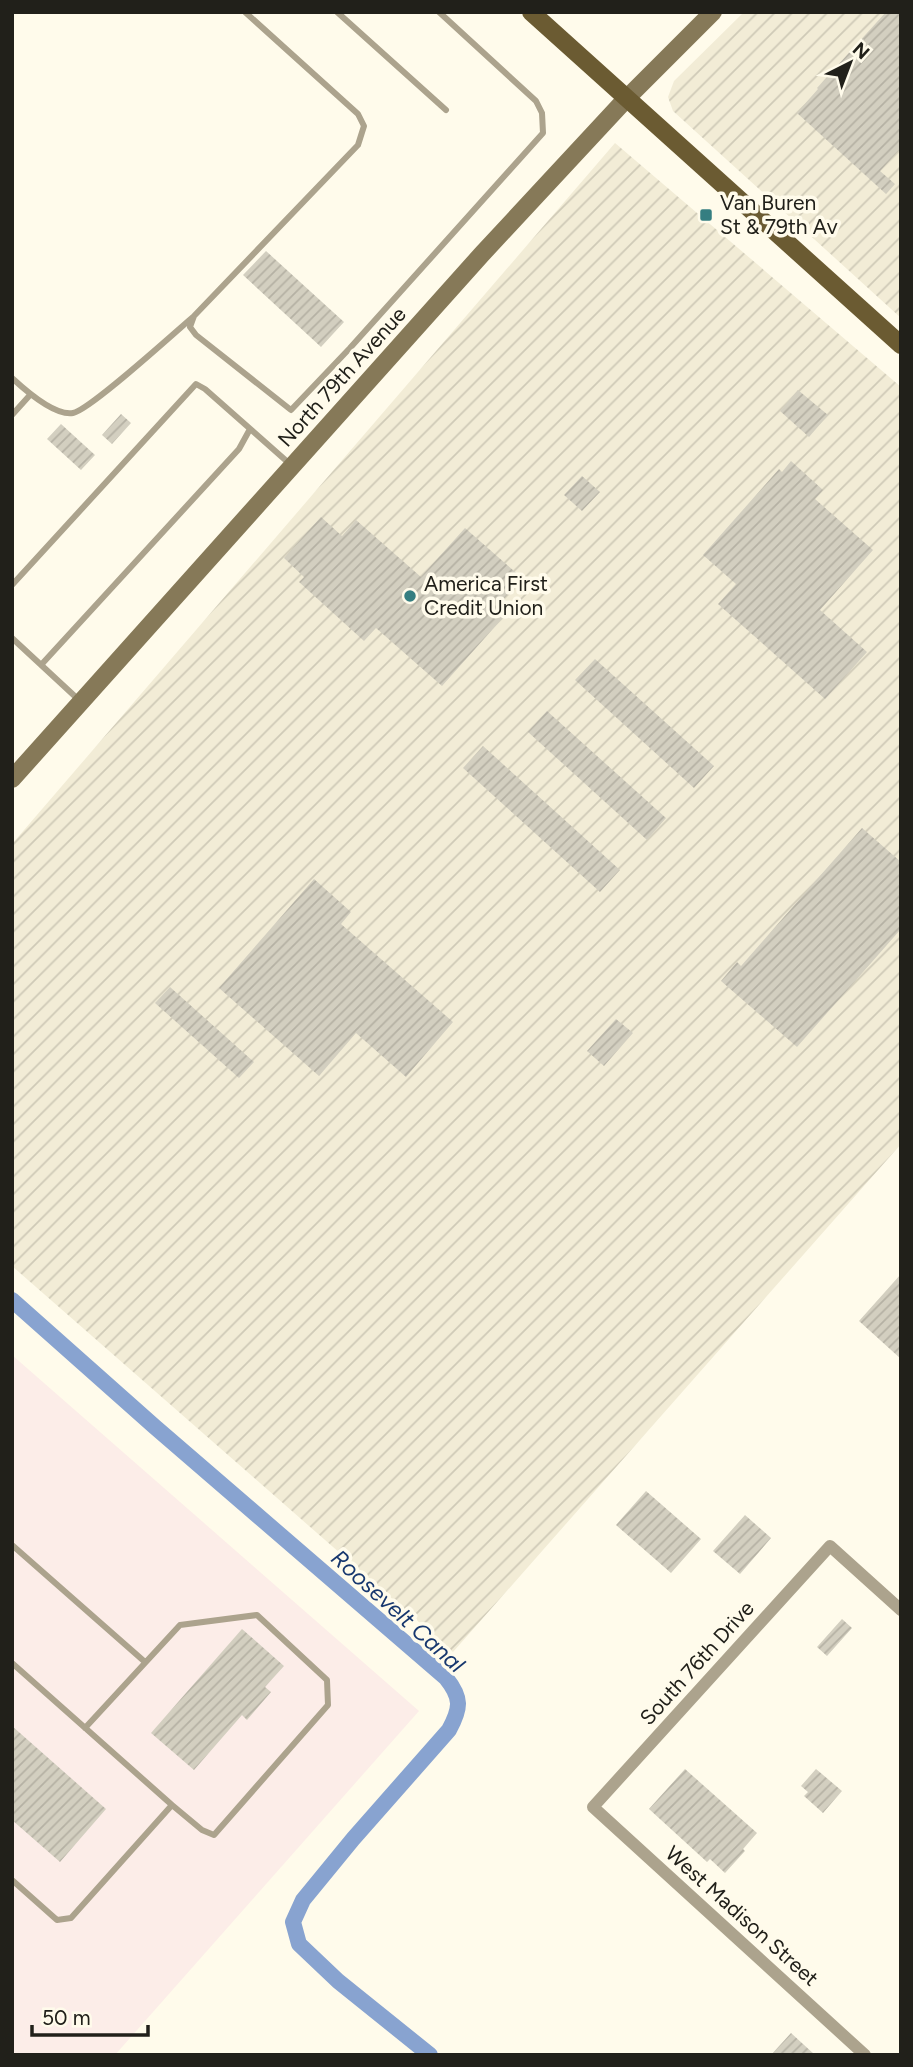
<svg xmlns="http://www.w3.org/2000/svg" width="913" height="2067" viewBox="0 0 913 2067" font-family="Figtree,sans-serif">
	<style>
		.commercial { fill: #fcede8 }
		.industrial { fill: url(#industrial-furrows) }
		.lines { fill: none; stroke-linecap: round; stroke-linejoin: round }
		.canal { stroke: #88a3d0; stroke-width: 16 }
		.building { fill: url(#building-hatch) }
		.lane { stroke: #aca38d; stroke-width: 6 }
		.street { stroke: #aca38d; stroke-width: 12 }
		.secondary { stroke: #867958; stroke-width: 18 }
		.primary { stroke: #6b5b32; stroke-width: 18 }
		.poi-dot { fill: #357e81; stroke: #fffbeb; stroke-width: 2.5 }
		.labels { text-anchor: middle; stroke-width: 7; stroke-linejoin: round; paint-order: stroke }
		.poi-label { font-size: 21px; fill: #21201a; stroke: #fffbeb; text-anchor: start }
		.street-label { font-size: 21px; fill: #21201a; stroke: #fffbeb }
		.water-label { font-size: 23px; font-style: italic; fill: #17376e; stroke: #fffbeb }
	</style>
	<defs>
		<pattern id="industrial-furrows" width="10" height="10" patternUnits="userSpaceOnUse" patternTransform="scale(1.75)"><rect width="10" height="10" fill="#f2ecd6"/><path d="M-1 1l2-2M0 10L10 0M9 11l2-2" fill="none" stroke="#cfcab7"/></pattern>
		<pattern id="building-hatch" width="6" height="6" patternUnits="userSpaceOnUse" patternTransform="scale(1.75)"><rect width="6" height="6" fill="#d3cfc0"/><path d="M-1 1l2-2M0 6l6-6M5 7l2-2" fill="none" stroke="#b5b1a4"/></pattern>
	</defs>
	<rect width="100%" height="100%" fill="#fffbeb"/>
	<path class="commercial" d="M12,1355L419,1711L115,2055H12Z"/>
	<path class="industrial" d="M744,12H901V318L673,111L668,97L674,81Z
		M615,143L901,387V1144L453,1652L12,1266V844Z"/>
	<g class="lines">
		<path class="canal" d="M12,1300L155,1427L446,1678C462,1698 461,1708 449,1730L353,1839L303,1900L293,1922L299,1944L338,1981L430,2055"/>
	</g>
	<path class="building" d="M886,12H897L901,16V148L880,171L895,184L886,194L797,113L818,89L817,88Z
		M266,251L344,322L321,347L243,275Z
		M798,390L828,415L809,437L780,411Z
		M121,414L131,423L112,444L102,435Z
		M61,424L95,455L81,470L47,439Z
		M791,461L823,490L815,499L873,550L820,610L867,652L825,699L718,604L736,584L703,555L779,469L782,472Z
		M582,476L600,492L582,511L564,495Z
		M321,517L342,536L356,520L421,577L465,528L522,578L499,604L508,612L442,686L376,628L364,641L299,582L304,577L284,558Z
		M595,659L714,766L694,788L575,680Z
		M547,711L666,818L647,840L528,732Z
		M483,746L620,870L600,892L463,768Z
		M862,828L901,862V929L797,1047L721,981L737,962L741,966Z
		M314,879L351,912L341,924L453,1022L406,1077L356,1033L319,1076L219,988Z
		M170,987L254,1062L239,1078L155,1003Z
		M616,1019L633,1033L604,1066L587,1051Z
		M901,1274V1359L859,1321Z
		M646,1491L701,1539L671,1573L616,1525Z
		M745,1515L771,1538L740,1574L713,1551Z
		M842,1619L852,1628L827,1656L817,1647Z
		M242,1629L284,1666L265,1687L271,1692L247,1720L242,1715L194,1770L151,1733Z
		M12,1726L106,1809L60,1862L12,1820Z
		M685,1769L757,1833L743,1849L745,1851L725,1873L710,1859L707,1862L649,1809Z
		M816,1769L842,1791L823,1813L804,1796L808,1792L801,1786Z
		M791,2033L815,2055H771Z"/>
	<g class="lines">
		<path class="lane" d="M245,12L358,114L364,126L358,145L194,316L190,327L196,335L291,410L350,348L543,133L542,113L536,101L439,12
			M337,12L446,110
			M12,378C25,390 55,416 73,413C90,410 174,333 193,317
			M12,415L30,395
			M12,585L196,384L205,389L291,465
			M12,638L80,701
			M41,665L239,449L250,429
			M12,1545L145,1662
			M12,1663L172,1805L71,1918L57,1920L12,1880
			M85,1728L180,1625L257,1615L327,1680L328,1705L214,1835L202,1830L172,1805"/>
		<path class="street" d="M865,2055L593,1807L830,1546L901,1610"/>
		<path class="secondary" d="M12,779L482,254L626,99L713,12"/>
		<path class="primary" d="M531,12L901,345"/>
	</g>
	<g class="poi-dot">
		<rect x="699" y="208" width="14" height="14" rx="3.5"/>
		<circle cx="410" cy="596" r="7"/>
	</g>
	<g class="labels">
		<g class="poi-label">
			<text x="720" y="210">Van Buren<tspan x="720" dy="24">St &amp; 79th Av</tspan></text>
			<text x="424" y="591">America First<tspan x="424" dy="24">Credit Union</tspan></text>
		</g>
		<g class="street-label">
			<text transform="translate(342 377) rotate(-48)" y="7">North 79th Avenue</text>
			<text transform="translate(697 1663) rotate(-48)" y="7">South 76th Drive</text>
			<text transform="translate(742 1916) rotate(42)" y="7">West Madison Street</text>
		</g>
		<g class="water-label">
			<text transform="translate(398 1611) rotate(42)" y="8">Roosevelt Canal</text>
		</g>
	</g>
	<rect width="913" height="2067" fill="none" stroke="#21201a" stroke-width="28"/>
	<g transform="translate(850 63) rotate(42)" stroke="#fffbeb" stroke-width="5" paint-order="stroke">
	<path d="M0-5L12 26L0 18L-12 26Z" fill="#21201a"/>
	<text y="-10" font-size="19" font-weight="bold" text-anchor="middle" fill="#21201a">N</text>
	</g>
	<path d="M32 2025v10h116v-10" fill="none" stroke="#21201a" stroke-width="3.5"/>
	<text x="42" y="2025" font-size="21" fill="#21201a" stroke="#fffbeb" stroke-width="5" paint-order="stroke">50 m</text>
</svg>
